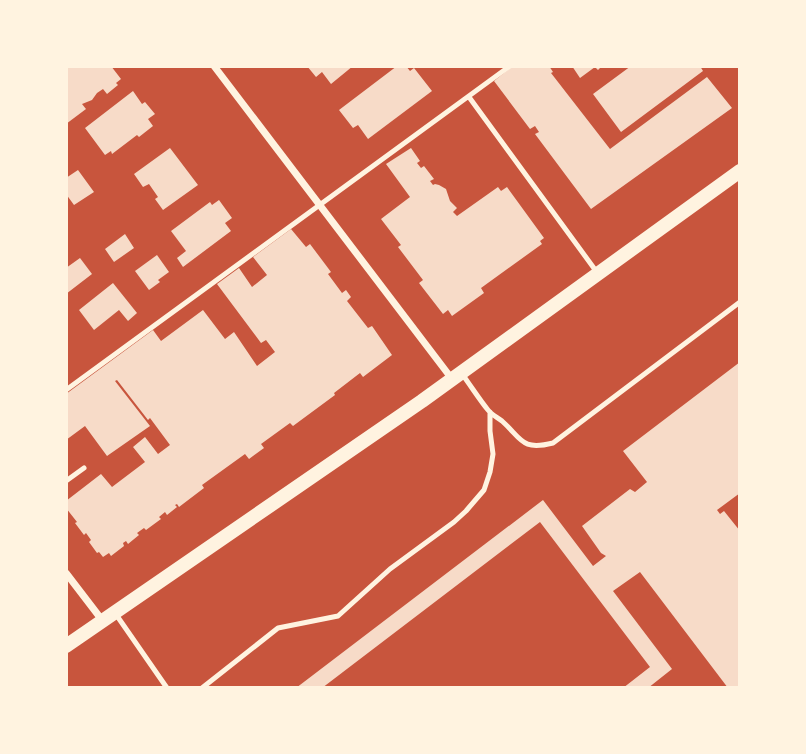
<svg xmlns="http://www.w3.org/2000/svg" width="806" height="754" viewBox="0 0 806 754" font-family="'Golos Text',sans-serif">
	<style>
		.building { fill: #f7dbc8 }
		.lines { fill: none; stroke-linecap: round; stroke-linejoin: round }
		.service { stroke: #fff3e0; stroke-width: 5 }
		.minor { stroke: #fff3e0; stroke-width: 7 }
		.secondary { stroke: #fff3e0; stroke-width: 14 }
	</style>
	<rect width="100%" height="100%" fill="#c8553d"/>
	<path class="building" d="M66,66H111L121,79L116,83L118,85L107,94L103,89L97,93L92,100L82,104L86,109L66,124Z
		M307,66H353L331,84L322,72L316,77Z
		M397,66H406L410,71L414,68L432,91L368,139L358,125L353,128L339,110Z
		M513,66H549L553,72L551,73L610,149L707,77L732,108L591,209L535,134L539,132L535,126L530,129L494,81Z
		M572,66H602L598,70L595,67L580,78Z
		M631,66H700L703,71L621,132L593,94Z
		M133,91L142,104L145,102L155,114L148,119L153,126L139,137L137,135L112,154L111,151L105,155L85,128Z
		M170,148L198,185L163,210L155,199L158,197L149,184L143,187L134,174Z
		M411,148L420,161L417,163L421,168L424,166L434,179L430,181L433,185L435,184L439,185L446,189L450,201L457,208L453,212L457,216L498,187L501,191L507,187L544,238L540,241L542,244L481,288L484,293L452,316L448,310L443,314L419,283L423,280L398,247L401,245L381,219L410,197L386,164Z
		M78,170L94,192L74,205L66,194V178Z
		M219,200L232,218L225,223L231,231L183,267L177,258L186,251L171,231L210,202L212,205Z
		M291,229L306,247L310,244L331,272L328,274L342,293L346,290L351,297L347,301L368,328L372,326L392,355L363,377L360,373L334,393L335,395L293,426L290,423L261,444L264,448L249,459L245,454L202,485L204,488L179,507L177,504L175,505L177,507L167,515L165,512L159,517L161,519L146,530L144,528L137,533L139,535L128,544L126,541L123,543L124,546L111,556L109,553L103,557L99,552L97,553L89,542L91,540L86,533L84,535L75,523L77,522L66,508V501L101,474L112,487L145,462L133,447L145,437L158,454L170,445L150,418L148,420L117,380L115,381L150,426L107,456L85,426L66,440V394L153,330L161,341L203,310L225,339L234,332L257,366L275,352L266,340L261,343L217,284L239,268L252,287L267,275L253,257Z
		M125,234L134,248L114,262L105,249Z
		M157,255L169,272L158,280L160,282L149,290L135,271Z
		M80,258L92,274L66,294V268Z
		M113,283L137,313L128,321L119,310L94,330L79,310Z
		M740,362V493L717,510L720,514L724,511L740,531V688H728L640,572L613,591L672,669L648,688H623L650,667L540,522L322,688H296L543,500L593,566L606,556L601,553L582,526L630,489L635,492L647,482L623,451Z"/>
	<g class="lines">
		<path class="service" d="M469,97L596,271
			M462,374C471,386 479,399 488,410C492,415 497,417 502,421C522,439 521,451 553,443L740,302
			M66,390L510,66
			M66,481L84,468
			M115,613L167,688
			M202,688L278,628L338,616L390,569L454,522L466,511L484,490L490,472L493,454L490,431V412"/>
		<path class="minor" d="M214,66L452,379
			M66,573L102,620"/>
		<path class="secondary" d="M66,646L422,401L740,171"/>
	</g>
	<rect width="806" height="754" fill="none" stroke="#fff3e0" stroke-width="136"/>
</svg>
